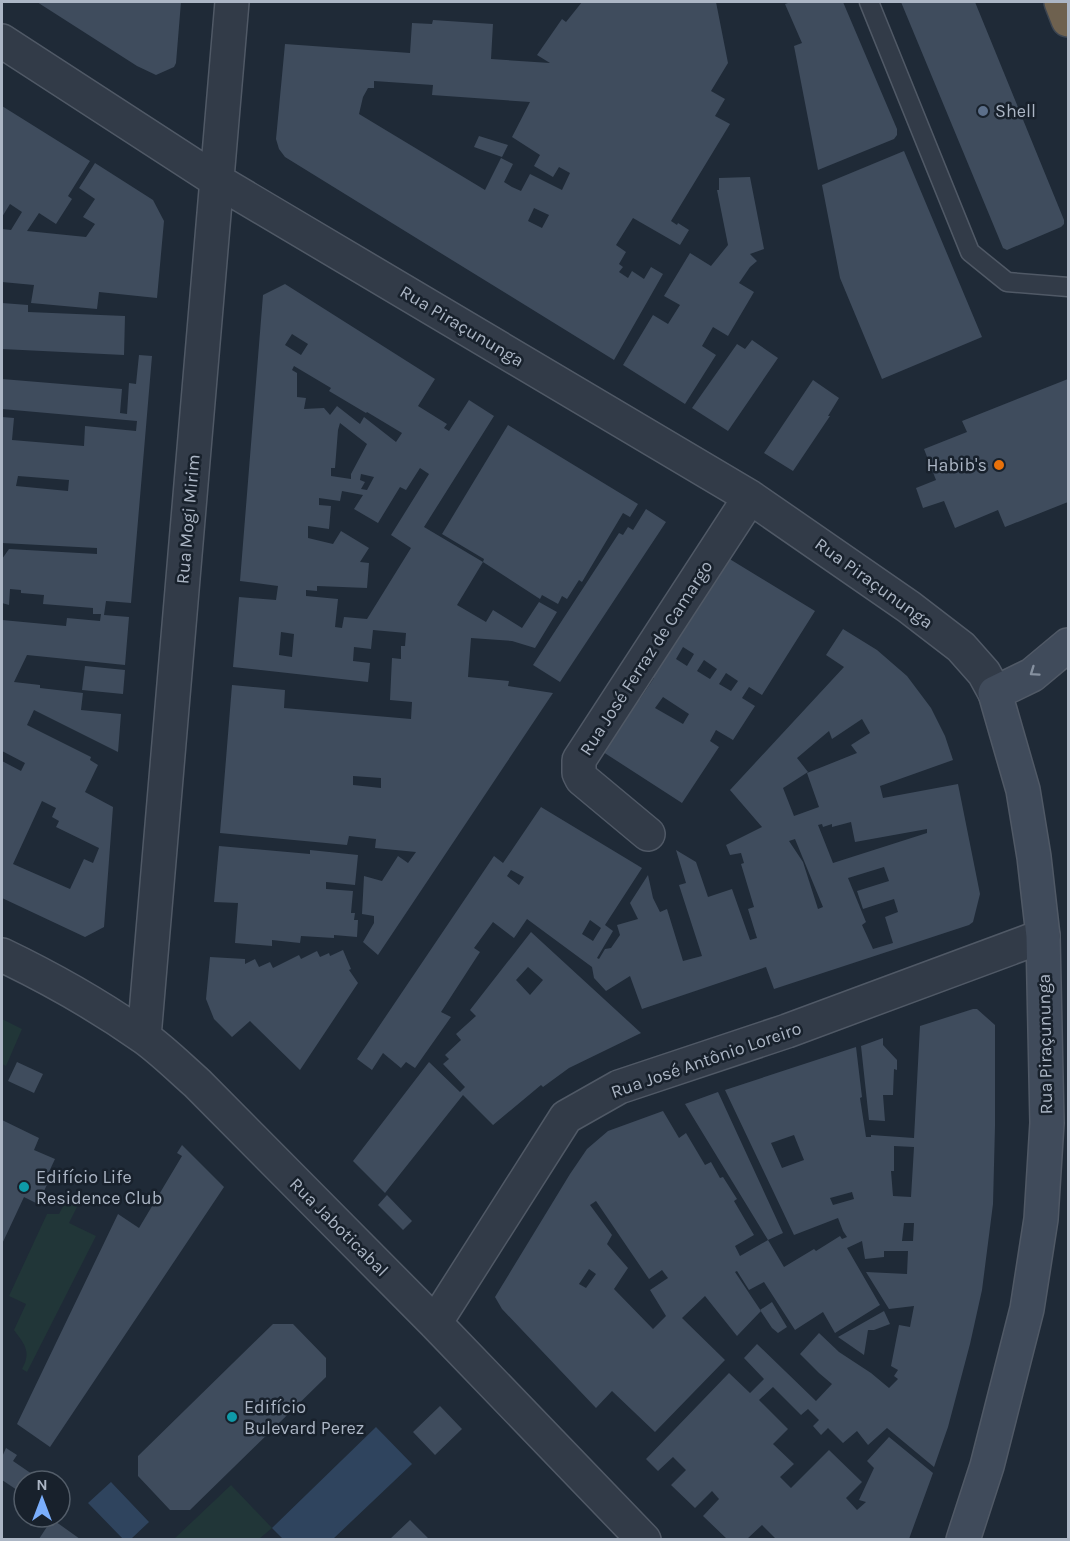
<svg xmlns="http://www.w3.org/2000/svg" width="1070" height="1541" viewBox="0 0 1070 1541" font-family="Karla,sans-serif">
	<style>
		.green { fill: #213638 }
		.water { fill: #2f445e }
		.building { fill: #3f4c5d; fill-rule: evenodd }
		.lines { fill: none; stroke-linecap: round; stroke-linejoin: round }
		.lane-casing { stroke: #505966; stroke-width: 21 }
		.street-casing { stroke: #505966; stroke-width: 36 }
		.secondary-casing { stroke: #505966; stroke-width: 36 }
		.highway-casing { stroke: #3d4652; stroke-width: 36 }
		.lane { stroke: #323b48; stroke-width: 18 }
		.street { stroke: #323b48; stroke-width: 33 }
		.secondary { stroke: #404b5b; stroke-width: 33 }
		.highway { stroke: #6e614f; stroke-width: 33 }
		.oneway { stroke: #8691a0 }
		.service-dot { fill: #5c6f8a; stroke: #18212c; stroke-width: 2 }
		.food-dot { fill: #e8710a; stroke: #18212c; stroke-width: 2 }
		.culture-dot { fill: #0f9aa8; stroke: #18212c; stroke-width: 2 }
		.labels { text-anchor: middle; stroke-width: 5; stroke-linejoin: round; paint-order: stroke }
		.poi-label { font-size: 18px; fill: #acb6c5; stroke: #18212c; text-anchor: start }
		.street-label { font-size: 18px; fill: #acb6c5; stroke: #18212c }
	</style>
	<rect width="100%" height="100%" fill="#1f2a37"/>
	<path class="green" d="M2,1019L22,1029L6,1066L2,1064Z
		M70,1193L81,1199L69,1223L96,1236L27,1372L22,1369C32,1351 24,1344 14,1330L26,1304L9,1296L47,1214H59Z
		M231,1485L272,1528L259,1539H174Z"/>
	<path class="water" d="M376,1427L412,1464L333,1539H283L272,1528Z
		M111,1482L149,1522L131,1539H123L88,1503Z"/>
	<path class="building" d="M37,2H181L176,63L174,67L156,75L137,66Z
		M582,2H716L728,63L711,91L725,99L715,116L730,124L671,221L677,225L678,223L689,230L680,245L633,218L616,245L626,252L619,264L623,267L619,272L628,278L632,271L644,279L651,267L663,274L614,360L285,157L279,149L276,139L285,44L410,53L412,23L432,24L433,20L493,24L491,59L550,63L537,55L562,19L566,22ZM374,81L433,85L432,95L530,102L512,137L540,155L534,166L553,177L559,167L570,173L562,190L530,174L521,191L512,187L504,182L513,164L501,158L485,190L359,114L363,97L368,88H374ZM534,208L549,215L542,228L528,221Z
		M791,2H843L897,129V135L894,139L818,170L794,46L802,43L785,4Z
		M901,2H975L1064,220V224L1061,227L1007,250L1003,248Z
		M2,106L90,161L68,196L72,199L56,224L39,213L27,231L86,237L95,224L83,217L95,199L79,188L95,163L153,200L164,221L157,298L99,292L97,309L31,303L34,285L2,282V229L11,230L22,212L10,204L2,217Z
		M479,136L508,145L502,157L474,147Z
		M904,151L982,337L882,379L840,278L822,185Z
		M750,177L764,249L750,254L757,261L750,267L739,283L754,292L728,336L713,327L702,346L716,355L685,404L623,365L653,315L668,324L680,305L664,296L690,253L711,266L728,245L717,190H719V178Z
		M285,284L435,379L418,406L447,424L444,428L449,431L469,400L494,416L424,527L483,562L457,605L486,622L493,610L522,628L539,602L557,612L535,648L512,641L471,638L468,677L509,681L508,686L553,693L378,955L363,942L374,923V916L362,914L364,876L382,881L398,856L408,863L416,852L375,848L376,839L349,836L347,845L220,833L232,685L285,690L284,708L411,719L412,702L390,700L392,658L401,659V646H405L406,633L373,630L371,649L354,647L353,661L370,663L368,682L233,667L239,597L276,600L278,586L240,581L263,295ZM292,334L308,344L301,355L285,345ZM294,366L331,388L329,391L366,413L367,412L402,433L396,442L364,417L360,424L337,406L330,415L324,408L304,409L306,398L297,397V373L292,370ZM340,423L367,444L351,474V479L331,476V468H335L338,430ZM420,468L429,474L391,535L411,548L367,619L344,617L342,628L335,627L338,599L306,596V590L317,591V586L367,588L369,563L360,562L369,548L341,531L333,544L308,538V526L329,529L331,506L319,505V498L340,501L342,491L363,495L354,509L378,523L400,487L406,490ZM361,474L374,477L367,490L361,489L365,482L360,480ZM281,632L294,634L292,657L279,655ZM353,776L381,778V788L353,785Z
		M2,303L28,305V312L125,316L124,355L2,349Z
		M752,340L778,358L728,431L692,408L737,344L745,349Z
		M139,355L152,356L131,603L106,601L104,615L129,617L125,665L27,655L14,682L40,685V688L83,693L81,710L121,714L118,752L34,710L27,725L91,757L90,760L98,765L85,792L113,807L104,927L85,937L2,898V761L21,771L25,763L2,751V620L66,626L67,618L100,621L101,614H93V608L43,604L44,595L21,593V590L10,589L9,605L2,603V559L9,549L97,554V548L2,543V417L14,418L12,440L84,446L85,426L136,431L137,421L2,409V379L122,389L120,413L127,414L129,383L136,384ZM18,476L69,480L68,491L16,486ZM42,801L56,808L52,817L59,821L56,827L99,848L93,863L84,859L70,889L13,864Z
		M1068,379V502L1005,527L998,510L955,528L944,501L923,508L916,488L936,480L924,449L967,432L962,421Z
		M813,380L839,398L828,416H830L793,471L764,453Z
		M508,425L638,504L630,517L623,513L582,582L579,580L567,599L562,596L558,604L542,595L540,599L483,562L484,559L442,534Z
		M646,509L666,522L560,682L533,665L619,533L623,535L628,527L633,530Z
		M728,558L815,611L762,695L749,687L742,698L755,706L733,740L716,730L710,741L719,747L682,803L600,750L635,696L640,699L654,678L648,675ZM683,647L694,654L687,666L676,659ZM704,660L717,669L710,679L697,671ZM726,673L738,681L731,691L719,684ZM663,697L689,714L683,724L655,708Z
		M843,629L877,650L907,676L931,708L945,736L953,760L880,786L883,798L958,784L980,894L973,922L969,925L774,989L766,967L642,1009L630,976L606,991L594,978L592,967L527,919L514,938L493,922L474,948L480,952L478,955L441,1012L451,1017L415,1068L406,1062L401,1068L383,1053L372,1070L357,1059L494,856L503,863L541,807L642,868L605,925L613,931L597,958L599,959L605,949L611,948L620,935L617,925L638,919L630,903L648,875L653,898L660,912L667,909L683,961L702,956L679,885L686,883L676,850L696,862L708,897L732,889L750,940L757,938L748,909L754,907L741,864L744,863L741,853L730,855L726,845L762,827L730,790L844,667L826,655ZM862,719L870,733L851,745L857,753L807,773L819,807L794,816L783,788L808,772L797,758L829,731L832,739ZM851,822L855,842L927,829V833L833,863L818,825L822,824L823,827L832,824V827ZM795,839L823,907L818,909L803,862L789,841ZM884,867L889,881L857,891L863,909L894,899L898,912L885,917L893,943L873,949L862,925L866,922L848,878ZM511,870L524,877L519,885L507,876ZM590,920L601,928L593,941L582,934Z
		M85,666L125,670L123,694L82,690Z
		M219,846L310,854V850L358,855L355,885L326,882V889L353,891L351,913H355L354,920H358L357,937L334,935V938L301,936L300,943L272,940V946L235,943L238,903L214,902Z
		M531,932L641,1033L569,1068L543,1087L541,1085L493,1125L463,1095L385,1193L353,1161L429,1062L460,1092L465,1087L443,1064L449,1059L445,1055L461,1040L456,1034L476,1016L470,1010ZM528,967L543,980L530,995L516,980Z
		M343,950L351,969L349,970L358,983L300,1070L250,1021L232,1037L214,1019L206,999L210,957L245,959V964L255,959L259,967L270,962L273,968L299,955L301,959L317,951L320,957L329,953L330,956Z
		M973,1009H977L995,1025V1126L993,1204L982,1290L970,1344L948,1427L934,1467L887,1428L868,1445L857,1431L843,1443L828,1428L821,1435L813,1426L819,1420L808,1409L801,1415L773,1387L759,1400L788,1429L773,1444L794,1464L780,1477L791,1488L829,1450L862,1482L846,1498L857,1510L866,1502L859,1500L874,1468L867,1461L889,1437L933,1473L909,1539H776L762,1525L747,1539H727L703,1516L719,1499L712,1491L695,1508L671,1485L686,1470L673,1457L658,1471L646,1459L729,1373L750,1393L764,1379L744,1358L757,1344L816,1401L832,1384L819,1373L800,1354L819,1333L839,1352L871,1373L889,1388L898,1379L894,1376L898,1370L891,1366L899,1325L910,1327L914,1306L889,1309L866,1272L907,1274L908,1251H884V1257L865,1259L862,1241L847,1248L880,1305L835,1333L823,1312L795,1330L764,1282L749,1290L737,1271L735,1272L761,1311L737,1336L705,1296L682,1318L725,1360L655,1432L612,1391L596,1408L502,1309L495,1297L570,1174L587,1149L608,1131L663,1111L679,1138L686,1133L705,1165L711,1162L720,1178L723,1177L737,1199L734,1201L754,1235L735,1246L740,1256L768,1240L685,1104L718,1092L783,1233L768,1240L784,1267L814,1249L816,1251L840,1236L842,1239L847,1237L843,1231L838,1218L794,1235L725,1090L856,1047L862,1097L860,1098L866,1137H871V1135L914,1138L920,1026ZM794,1135L804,1160L782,1168L771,1143ZM894,1146L914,1147L911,1197L893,1196L891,1171H894ZM852,1192L854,1199L833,1205L830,1198ZM596,1201L649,1279L662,1270L668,1278L650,1290L666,1316L653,1329L614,1289L628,1268L607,1244L612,1235L590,1205ZM904,1223H914L913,1241H902ZM589,1269L596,1274L586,1288L579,1284Z
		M883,1038V1045L897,1060V1070L894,1069L893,1095H883L885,1121L869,1120L861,1046Z
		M17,1062L43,1074L34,1093L8,1081Z
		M2,1120L39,1138L34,1150L55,1159L47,1176L50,1178L38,1204L24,1197L2,1244Z
		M182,1145L224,1187L50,1447L17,1424L118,1214L139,1228L182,1156L177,1153Z
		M387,1195L412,1221L403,1230L378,1205Z
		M772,1302L787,1327L778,1333L772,1328L760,1310Z
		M884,1311L890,1324L874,1330H868L864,1355L838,1337Z
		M273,1324H293L326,1358V1377L190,1510H170L138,1476V1456Z
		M440,1406L462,1429L435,1455L413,1432Z
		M6,1448L17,1455L13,1461L32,1474L28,1481H24V1487L20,1492L2,1480V1457Z
		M52,1519L80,1539H39Z
		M410,1520L429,1539H390Z"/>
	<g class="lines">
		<g class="lane-casing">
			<path id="lane" d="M869,2L970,252L1007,282L1068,287"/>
		</g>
		<g class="street-casing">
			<path id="street" d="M2,41L216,180L750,497L909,607L961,647L984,673L995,693
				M648,834L582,779L579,773V760L750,497
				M2,955C50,978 101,1007 145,1038C164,1052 180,1068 197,1083L435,1323L644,1540
				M144,1037L232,2
				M435,1323L566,1117L619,1087L787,1031L1043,936"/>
		</g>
		<g class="secondary-casing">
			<path id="secondary" d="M963,1540L987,1466L1027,1309L1041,1219L1047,1123L1043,936L1034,857L1023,790L995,693L1032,675L1068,645"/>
		</g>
		<g class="highway-casing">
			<path id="highway" d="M1061,2L1068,20"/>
		</g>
		<use href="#lane" class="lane"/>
		<use href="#street" class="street"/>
		<use href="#secondary" class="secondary"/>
		<use href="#highway" class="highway"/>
	</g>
	<defs><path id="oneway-chevron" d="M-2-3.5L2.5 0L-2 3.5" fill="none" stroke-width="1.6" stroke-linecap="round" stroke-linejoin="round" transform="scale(1.5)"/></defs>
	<use class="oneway" href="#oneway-chevron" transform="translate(1034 672) rotate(145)"/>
	<circle class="service-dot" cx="983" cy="111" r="6"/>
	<circle class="food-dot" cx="999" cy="465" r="6"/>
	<g class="culture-dot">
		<circle cx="24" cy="1187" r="6"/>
		<circle cx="232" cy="1417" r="6"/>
	</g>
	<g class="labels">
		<g class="poi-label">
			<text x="995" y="117">Shell</text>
			<text x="987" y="471" text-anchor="end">Habib's</text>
			<text x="36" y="1183">Edifício Life<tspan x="36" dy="21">Residence Club</tspan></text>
			<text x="244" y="1413">Edifício<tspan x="244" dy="21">Bulevard Perez</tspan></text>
		</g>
		<g class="street-label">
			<text transform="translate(462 326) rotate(31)" y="6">Rua Piraçununga</text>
			<text transform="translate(188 519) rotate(-85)" y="6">Rua Mogi Mirim</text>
			<text transform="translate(874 583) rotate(36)" y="6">Rua Piraçununga</text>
			<text transform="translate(646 658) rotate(-57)" y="6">Rua José Ferraz de Camargo</text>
			<text transform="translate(1045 1044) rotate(-91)" y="6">Rua Piraçununga</text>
			<text transform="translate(706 1060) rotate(-19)" y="6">Rua José Antônio Loreiro</text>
			<text transform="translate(339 1227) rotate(45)" y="6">Rua Jaboticabal</text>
		</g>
	</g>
	<rect width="1070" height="1541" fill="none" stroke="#acb6c5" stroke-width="6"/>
	<g transform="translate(42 1499)"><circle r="28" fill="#18212c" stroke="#535d69" stroke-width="1.5"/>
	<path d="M0-4.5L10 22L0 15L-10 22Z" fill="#7aaefc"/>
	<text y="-9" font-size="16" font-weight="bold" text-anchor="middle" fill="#acb6c5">N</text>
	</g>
</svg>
